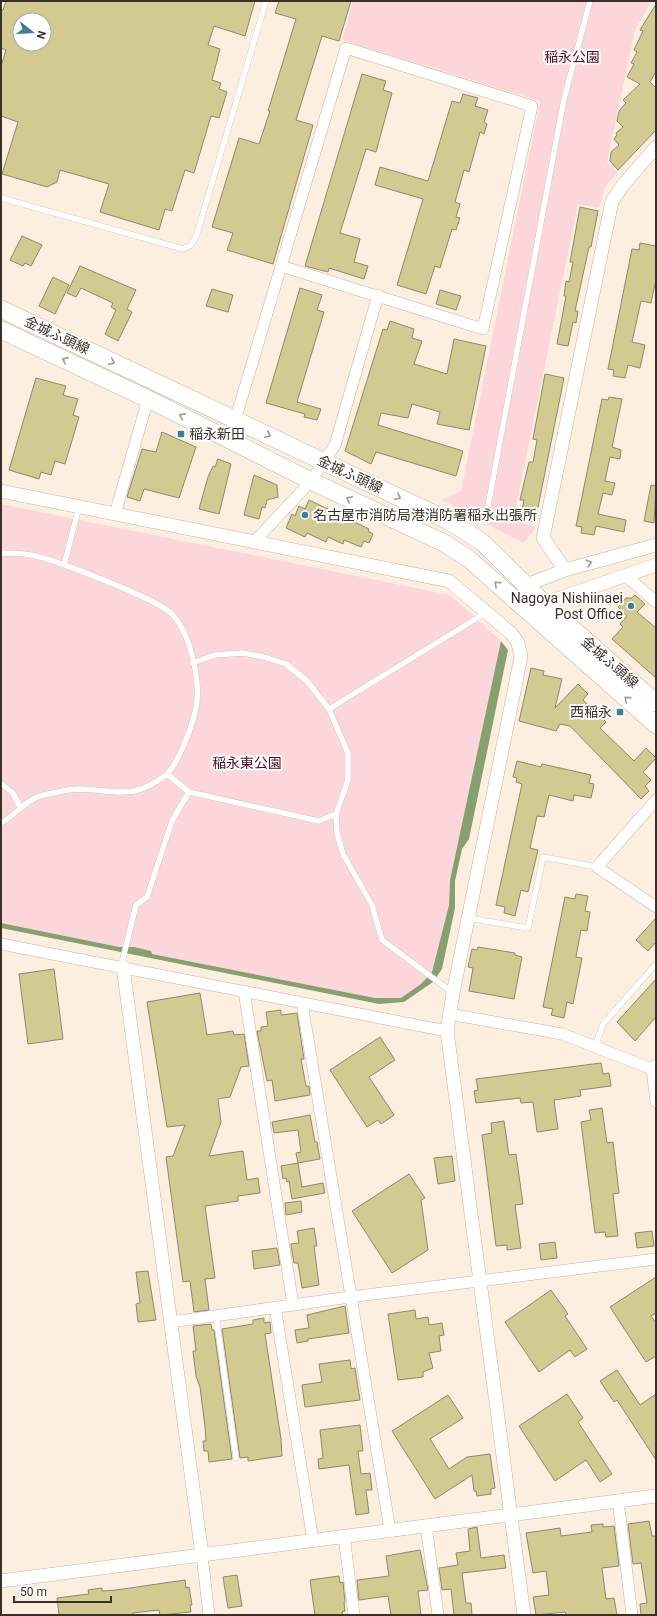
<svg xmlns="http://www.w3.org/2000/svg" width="657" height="1616" viewBox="0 0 657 1616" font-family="Roboto,'Noto Sans JP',sans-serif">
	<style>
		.green { fill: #fcd6da }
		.water { fill: #87a06f }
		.building { fill: #d3ca91; stroke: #8d896d; fill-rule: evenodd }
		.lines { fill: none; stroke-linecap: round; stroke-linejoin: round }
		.service-casing { stroke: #c8b39b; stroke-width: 6 }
		.minor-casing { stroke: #c8b39b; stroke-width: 12 }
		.tertiary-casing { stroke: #c8b39b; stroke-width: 14 }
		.primary-casing { stroke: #c8b39b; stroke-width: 18 }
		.service { stroke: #fff; stroke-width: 5.5 }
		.minor { stroke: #fff; stroke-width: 11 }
		.tertiary { stroke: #fff; stroke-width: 13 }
		.primary { stroke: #fff; stroke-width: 17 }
		.oneway { stroke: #9c9893 }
		.poi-dot { fill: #408094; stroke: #fefefe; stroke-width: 1.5 }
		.labels { text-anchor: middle; stroke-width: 4; stroke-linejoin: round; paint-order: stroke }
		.park-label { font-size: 14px; fill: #550a20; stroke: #fefefe }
		.street-label { font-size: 14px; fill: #393027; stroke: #fefefe }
		.poi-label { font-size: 14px; fill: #393027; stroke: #fefefe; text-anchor: start }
	</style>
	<rect width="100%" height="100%" fill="#fcefe0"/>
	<path class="green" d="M353,1H652L635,30L607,162L617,172L605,187L599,208L578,204L513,521L535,526L533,532L523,543L442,500L461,491L540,101L342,40Z
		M1,504L450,595L501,641L450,880L449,905L432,972L421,984L401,998H375L152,954L151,951L134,947H119L1,923Z"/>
	<path class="water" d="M501,641L508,650L469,839L462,849L455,881V908L442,969L433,982L404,1002L379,1004L1,928V923L119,947H134L151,951L152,954L375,998H401L421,984L432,972L449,905L450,880Z"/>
	<path class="building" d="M6,1H255L245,36L214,26L208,45L220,49L212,80L221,83L219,89L227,92L219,118L211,116L194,173L185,170L172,211L165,209L159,230L100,212L109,184L60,170L57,182L47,187L2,174L18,122L1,116V66L6,50L1,48V9L3,10ZM20,20H44V44H20Z
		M279,1H351L339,41L322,36L296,120L313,125L273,264L227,250L233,233L212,227L239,138L259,144L270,111H268L296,19L275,13Z
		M656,4V71L650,82L656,88V130L618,170L610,161L611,152L619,145L614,139L617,135L616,133L623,127L617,121L619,111L626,103L623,100L640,84L627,77L634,64L631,63L637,52L634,50L643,31L640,30Z
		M362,74L386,81L383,90L392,93L376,152L366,149L340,233L360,239L354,262L368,266L364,279L329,268L328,272L305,266Z
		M463,94L478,98L475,106L488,110L484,122L487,124L484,134L480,132L469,172L464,170L455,202L460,204L456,217L460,218L456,230L452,229L440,268L435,266L426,294L397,285L423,199L375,185L380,167L428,181L452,101L460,103Z
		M580,207L598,211L591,247H589L575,311H578L576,323L573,322L568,346L557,344L566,296H564L566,281L569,282L573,262H570Z
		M22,236L42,245L31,266L25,263L23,266L10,260Z
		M640,243L656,246V279L651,303L641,301L632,342L645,345L640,368L628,365L625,378L613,376L614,370L608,369L632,249L639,250Z
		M80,266L136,290L127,309L132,312L118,341L105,334L116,310L111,307L113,303L81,288L76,297L67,293Z
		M53,277L69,285L55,314L39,306Z
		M300,288L322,295L317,310L324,312L297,402L321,409L317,420L304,417L305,414L266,403Z
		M212,289L233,295L228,312L206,306Z
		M440,290L461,296L456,310L436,304Z
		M390,321L414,329L412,338L422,341L414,364L447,374L454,339L486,346L469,430L437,424L440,412L412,404L408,418L381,413L378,425L463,451L456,476L376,452L371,464L345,451L383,329L387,330Z
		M545,374L564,378L535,522L520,520L524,500H520L529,462H533L537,440L533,439Z
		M36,378L66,386L63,395L78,399L73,415L79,417L65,464L55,461L51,475L41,472L39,479L9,470Z
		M609,397L622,399L612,447L621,450L620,459L610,457L605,481L615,483L612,495L603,493L598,514L626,520L624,532L596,526L594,535L581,533L582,527L576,526L602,399L608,400Z
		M162,432L196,447L179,498L144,489L140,501L127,497L142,449L156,452Z
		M218,459L231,464L219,514L199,509L208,477L213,466L215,467Z
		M254,475L277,485L278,497L267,500L265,508L262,507L259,519L244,515Z
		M651,485L656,486L654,523L644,521Z
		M309,500L369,529L368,531L373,534L369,543L364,541L361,547L344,540L343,544L328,537L326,542L307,533L305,537L286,528L292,514L295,516L299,506L305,509Z
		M635,595L645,604L637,612L656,628V678L612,639L623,627L620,624L627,616L618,607L626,598H632Z
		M531,668L544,671L543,675L562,679L555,708L578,684L588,694L583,700L606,722L600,728L634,761L646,748L656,758L643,772L651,780L645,786L649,791L641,799L570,726L560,724L556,731L519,721Z
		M517,761L541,767L542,764L591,775L589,783L594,784L591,798L574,795L573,801L549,795L544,817L537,816L530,848L538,850L528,892L521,890L515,916L504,913L505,907L496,905L522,784L516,782L517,778L513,777Z
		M576,894L588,896L585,911L590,912L587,931L581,930L576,957L582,958L573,1004L567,1002L564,1018L551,1015L553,1009L543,1007L565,897L575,899Z
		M656,918V942L648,951L636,940Z
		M478,947L515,953V955L522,957L514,999L469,991L473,968L468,967L472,949L477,950Z
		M54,969L63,1039L28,1044L19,974Z
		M656,979V1017L635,1041L617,1022Z
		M200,993L207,1035L233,1031L234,1035L244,1034L249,1066L241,1067L230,1097L218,1099L221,1122L209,1156L243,1151L247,1180L258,1178L260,1193L238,1196V1201L205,1206L215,1278L205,1279L209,1310L194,1312L190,1281L183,1282L166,1157L173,1156L185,1125L167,1127L147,1002Z
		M281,1010V1015L297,1013L304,1059H301L306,1086H309L310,1095L275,1101L272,1080L267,1081L257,1031H261V1027L268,1026L266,1012Z
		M380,1037L395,1060L369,1077L394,1115L381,1124L378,1120L367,1127L330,1070Z
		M601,1063L603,1074L609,1073L611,1086L580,1090L581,1096L554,1100L558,1129L537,1132L533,1102L521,1103L520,1098L476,1103L474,1091L478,1090L476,1079Z
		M602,1108L607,1143L613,1142L619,1193L613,1194L618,1236L606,1237L605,1232L595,1233L581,1122L591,1120L589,1110Z
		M310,1115L315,1142H317L320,1159L298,1163L296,1153L301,1152L298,1130L274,1133L272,1122Z
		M504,1121L509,1155L516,1154L523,1204L515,1205L521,1248L507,1250V1245L496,1246L482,1135L492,1133L491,1123Z
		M452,1156L455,1181L438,1184L434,1158Z
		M298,1163L302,1187L323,1183L325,1193L292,1199L289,1181L287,1182L286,1178L283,1179L281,1166Z
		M409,1174L425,1198L421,1200L428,1250L392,1273L352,1211Z
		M301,1201L302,1212L286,1215L285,1203Z
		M314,1228L317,1246H314L319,1285L302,1288L298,1263H294L291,1246V1244L299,1243L297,1231Z
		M652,1231L654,1246L637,1248L635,1233Z
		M555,1242L557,1258L541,1260L539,1244Z
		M277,1248L280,1265L254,1269L252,1251Z
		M148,1271L156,1320L138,1322L136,1304L140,1303L136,1272Z
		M656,1277V1313L651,1316L656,1323V1356L646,1362L610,1307Z
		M551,1290L568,1314L565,1316L587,1349L575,1357L570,1350L539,1372L505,1322Z
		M345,1306L349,1333L308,1339V1341L297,1343L295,1330L309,1328L307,1315Z
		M415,1310L416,1319L428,1317L429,1325L442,1323L444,1335L439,1336L441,1351L429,1353L433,1368L423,1372V1377L398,1380L388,1314Z
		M264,1318V1323L270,1322L271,1333L265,1334L281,1439L282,1456L248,1461V1457L240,1458L222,1329L253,1324V1320Z
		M211,1324L212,1330H214L232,1459L209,1462L208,1451H204L203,1441H206L205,1427L200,1387L196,1376L193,1351H196L193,1326Z
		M350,1360L351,1369L355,1368L360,1400L305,1407L302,1385L322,1382L319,1364Z
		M617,1370L640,1405L656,1394V1460L617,1400L614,1402L600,1381Z
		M567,1394L583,1418L578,1422L612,1474L600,1482L586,1460L555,1481L519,1426Z
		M448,1395L463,1418L430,1439L449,1469L467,1457L490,1454L495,1488L491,1489V1494L477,1496L476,1491H474L472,1475L435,1499L392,1431Z
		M360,1425L363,1451H358L361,1474L370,1473L372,1490H366L369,1513L356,1515L349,1465L319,1469L318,1459L323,1458L320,1430Z
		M649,1521L652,1536H656V1615H641L640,1604L647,1603L641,1563L633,1564L628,1524Z
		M603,1524V1527L614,1526L619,1566L602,1568L606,1599L614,1598L617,1615H566L565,1612L536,1615L533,1597L549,1595L546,1571L533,1573L526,1533L560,1528L561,1536L592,1532L591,1525Z
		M477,1527L481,1558L504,1555L506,1568L462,1573L466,1603H471L472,1615H454L451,1589L442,1590L439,1568L458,1565L456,1553L470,1551L468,1529Z
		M420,1550L428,1590L418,1591L421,1615H391L388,1596L359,1600L357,1580L389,1576L386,1556Z
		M237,1575L242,1606L228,1608L223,1577Z
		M339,1576L340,1583L343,1582L345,1602H344L345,1611L342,1612L343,1615H315L310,1580Z
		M185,1580L186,1588L189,1587L192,1605H190L191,1612L160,1615L159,1610L133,1613V1615H59L57,1598L89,1594L88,1590L102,1588V1591L116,1590Z"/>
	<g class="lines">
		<g class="service-casing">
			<path id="service" d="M1,198L183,249L191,245L196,237L266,1
				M485,522L564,99L590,1
				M1,553C11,553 21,553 31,555C54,559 160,600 173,615C192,638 203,687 194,716C190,731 178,764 166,775C132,801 116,790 79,789C68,789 55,793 44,795C26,799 16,815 1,823
				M64,565L79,507
				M193,663L215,655L243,653L264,657L286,664L307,681L329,709L348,753V780L336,814L337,833L343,854L372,905L382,940L453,993
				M329,709L487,612
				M167,774L189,792L319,821L336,814
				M1,783L13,793L20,807
				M468,918L528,928L543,857L597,867
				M123,967V958L136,905L147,897L172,821L189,792
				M595,1047L603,1024L656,964
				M216,1316L236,1458"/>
		</g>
		<g class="minor-casing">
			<path id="minor" d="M235,420L243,394L346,48L532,106L483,329L281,266
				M115,514L148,399
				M254,542L311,481L335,445L378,295
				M625,575L656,602
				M656,800L597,867L656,907
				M1,944L447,1031
				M244,991L293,1305
				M302,1003L390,1530
				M449,1014L562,1034L652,1069
				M656,1065L652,1069L656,1102
				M275,1307L313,1540
				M171,1322L350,1297L656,1259
				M618,1500L632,1615
				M426,1525L438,1615
				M344,1536L354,1615
				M202,1555L209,1615"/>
		</g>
		<g class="tertiary-casing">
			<path id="tertiary" d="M1,491L449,581L512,634L518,643L521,657L453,993L447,1031L524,1615
				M565,570L543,538L612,201L623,185L656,147
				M526,593V585L565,570L656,545
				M537,606L656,565
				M123,967L202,1555
				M1,1581L656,1496"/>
		</g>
		<g class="primary-casing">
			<path id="primary" d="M1,309L449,521L482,542L544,603L656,703
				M1,330L148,399L311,481L444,543L469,559L656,725"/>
		</g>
		<use href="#service" class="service"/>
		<use href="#minor" class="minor"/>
		<use href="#tertiary" class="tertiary"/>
		<use href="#primary" class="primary"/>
	</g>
	<defs><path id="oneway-chevron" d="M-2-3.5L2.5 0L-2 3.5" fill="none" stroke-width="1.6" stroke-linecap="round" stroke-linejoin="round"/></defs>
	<g class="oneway">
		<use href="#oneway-chevron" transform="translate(65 360) rotate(-154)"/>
		<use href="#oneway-chevron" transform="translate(112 362) rotate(25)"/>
		<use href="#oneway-chevron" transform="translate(182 416) rotate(-153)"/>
		<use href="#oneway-chevron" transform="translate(268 435) rotate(25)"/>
		<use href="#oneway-chevron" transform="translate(398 497) rotate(25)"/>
		<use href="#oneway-chevron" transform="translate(349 499) rotate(-155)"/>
		<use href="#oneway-chevron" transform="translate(589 563) rotate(-15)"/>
		<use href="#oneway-chevron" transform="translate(497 584) rotate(-137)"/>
		<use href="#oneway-chevron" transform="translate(627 699) rotate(-139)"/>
	</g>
	<g class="poi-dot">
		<rect x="177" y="430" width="8" height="8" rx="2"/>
		<circle cx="305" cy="515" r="4"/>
		<circle cx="631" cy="606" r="4"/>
		<rect x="616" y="708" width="8" height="8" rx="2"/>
	</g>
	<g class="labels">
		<g class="park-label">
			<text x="572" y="62">稲永公園</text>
			<text x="247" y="768">稲永東公園</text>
		</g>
		<g class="street-label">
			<text transform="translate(57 335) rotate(25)" y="5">金城ふ頭線</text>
			<text transform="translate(350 474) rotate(25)" y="5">金城ふ頭線</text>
			<text transform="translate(610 662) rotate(41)" y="5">金城ふ頭線</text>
		</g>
		<g class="poi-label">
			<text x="189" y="439">稲永新田</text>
			<text x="313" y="520">名古屋市消防局港消防署稲永出張所</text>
			<text x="623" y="603" text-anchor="end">Nagoya Nishiinaei<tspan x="623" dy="16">Post Office</tspan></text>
			<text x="612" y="717" text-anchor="end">西稲永</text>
		</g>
	</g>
	<rect width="657" height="1616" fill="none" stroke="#393027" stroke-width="4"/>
	<g transform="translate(32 32) rotate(107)"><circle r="19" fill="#fefefe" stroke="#afaca8"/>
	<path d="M0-3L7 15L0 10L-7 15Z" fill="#408094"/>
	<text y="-6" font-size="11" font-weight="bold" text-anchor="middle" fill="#393027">N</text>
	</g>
	<path d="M14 1596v6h97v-6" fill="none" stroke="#393027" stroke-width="2"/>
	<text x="20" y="1596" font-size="12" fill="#393027" stroke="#fefefe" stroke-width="3" paint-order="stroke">50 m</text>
</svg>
